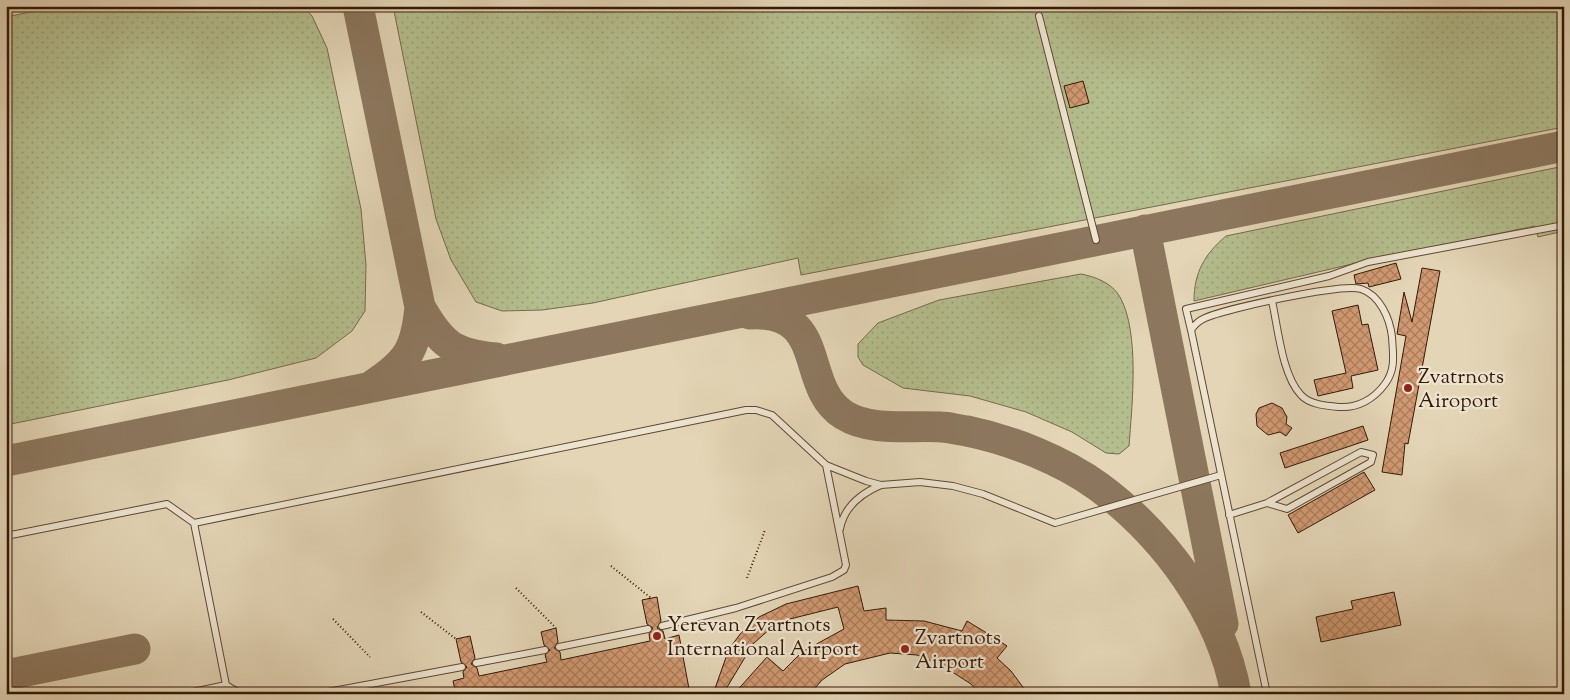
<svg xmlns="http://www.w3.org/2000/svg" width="1570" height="700" viewBox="0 0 1570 700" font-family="'Sorts Mill Goudy',serif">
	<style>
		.grass { fill: url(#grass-dots); stroke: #746b4a }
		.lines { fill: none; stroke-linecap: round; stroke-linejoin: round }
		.taxiway { stroke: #8c775e; stroke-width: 31 }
		.building { fill: url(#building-cross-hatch); stroke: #341906 }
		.lane-casing { stroke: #604832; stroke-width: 8 }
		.path { stroke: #341906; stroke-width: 2; stroke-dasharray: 1 2.5; stroke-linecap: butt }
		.lane { stroke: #ede4d0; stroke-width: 6 }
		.poi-dot { fill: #8f2418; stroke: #ede4d0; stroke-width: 2 }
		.labels { text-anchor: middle; stroke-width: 4.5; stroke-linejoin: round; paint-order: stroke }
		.poi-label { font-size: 21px; fill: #341906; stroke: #ede4d0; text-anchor: start }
	</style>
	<defs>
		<pattern id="grass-dots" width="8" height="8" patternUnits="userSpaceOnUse" patternTransform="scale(1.25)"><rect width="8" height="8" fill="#b4bd8d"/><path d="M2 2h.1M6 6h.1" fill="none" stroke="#9ba278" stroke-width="1.8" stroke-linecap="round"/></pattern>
		<pattern id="building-cross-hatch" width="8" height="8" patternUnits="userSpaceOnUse" patternTransform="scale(1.25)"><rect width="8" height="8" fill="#d09971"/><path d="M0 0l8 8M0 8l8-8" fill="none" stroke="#aa7c5b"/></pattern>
	</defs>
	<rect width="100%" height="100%" fill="#e3d5b6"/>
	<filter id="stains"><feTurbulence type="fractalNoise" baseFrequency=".004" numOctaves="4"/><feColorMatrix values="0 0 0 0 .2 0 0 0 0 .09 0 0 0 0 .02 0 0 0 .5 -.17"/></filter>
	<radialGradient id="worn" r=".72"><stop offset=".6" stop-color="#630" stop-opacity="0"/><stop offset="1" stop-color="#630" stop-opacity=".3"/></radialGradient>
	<path class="grass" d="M60,6H303L312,16L327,48L361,209L366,265L365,311L352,331L316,358L228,380L6,425V17Z
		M393,6H1564V127L801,275L798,258L593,303L542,310L502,311L476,302L451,260L436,219Z
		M1564,166V231L1538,237L1535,226L1365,261L1194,301C1194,272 1205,254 1226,236Z
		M1081,274C1096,277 1112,283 1120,297C1140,333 1132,406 1129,446L1119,454L1106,453L1072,432L1026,412L970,396L903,388L863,365L858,357V344L878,323L939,300Z"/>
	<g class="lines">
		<path class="taxiway" d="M358,6L420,307
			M1145,230L1223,624
			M750,314C830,310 798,386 844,415C871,432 911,425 941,427C949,427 958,430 967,431C1011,440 1062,460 1099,487C1164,535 1222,613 1236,694
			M373,385C408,362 416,349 420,307C441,344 453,354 496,358
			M6,461L1564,146
			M6,675L135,649"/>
	</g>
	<path class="building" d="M1083,81L1089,103L1070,108L1064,86Z
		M1396,263L1401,279L1369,287L1368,283L1356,284L1354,275Z
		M1422,268L1440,271L1408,444L1405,443L1402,475L1382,472L1406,336L1397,334L1404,292L1412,322Z
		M1358,305L1362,325L1368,324L1378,370L1351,376L1353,388L1318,396L1314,380L1346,373L1332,311Z
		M1272,403L1282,408L1287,417L1286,424L1292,428L1286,436L1280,432L1268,435L1257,426L1256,414L1259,408Z
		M1363,426L1368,440L1285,468L1280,453Z
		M1364,472L1375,490L1298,533L1288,515Z
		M858,586L864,611L886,608V620L924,621L962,631L967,621L990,635L1007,646L997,658L1011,671L1028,694H979L971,684L943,666L917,655L890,653L845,664L822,680L810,694H734L767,657L783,671L802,652L844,629L838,607L790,619L771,628L753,644L723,694H713L729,649L741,633L759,617L786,604Z
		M1394,592L1401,625L1321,642L1316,617L1353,609L1351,601Z
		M657,597L661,621L657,628L663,631L665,639L679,635L690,694H456L453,681L464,678L463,672L467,667L461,662L456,639L470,636L475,658L471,664L477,668L479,676L547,662L545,655L550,650L544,645L541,632L556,628L558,642L554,648L560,652L561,660L650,641L649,634L653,628L647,624L642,600Z"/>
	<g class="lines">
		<g class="lane-casing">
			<path id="lane" d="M1039,16L1096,240
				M1191,330L1186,309L1329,276L1368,262L1564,225
				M1229,515L1267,503L1361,452L1373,455L1371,462L1287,509L1267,503
				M194,523L746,410H756L772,415L826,465L866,481L881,485L920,482L953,486L983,494L1055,523L1221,475
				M840,529C844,507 862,493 881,485
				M6,536L167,504L194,523L226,685
				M662,626L736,608L832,577L844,570L846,565L826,465
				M559,647L648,629
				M476,663L545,650
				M183,694L226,685L241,694
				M317,694L462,667
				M1267,694L1191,330C1195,324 1198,321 1205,318C1225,309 1342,283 1361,289C1380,295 1390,319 1392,337C1393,355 1396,369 1385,384C1374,399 1358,408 1340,407C1327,406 1310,405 1301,395C1282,375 1278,328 1272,301"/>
		</g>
		<path class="path" d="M611,566L651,598
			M747,578L765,530
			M516,588L556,628
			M421,612L456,639
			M333,619L370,657"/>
		<use href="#lane" class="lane"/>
	</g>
	<g class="poi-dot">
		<circle cx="1408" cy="388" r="5"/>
		<circle cx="657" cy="636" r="5"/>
		<circle cx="905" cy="649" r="5"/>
	</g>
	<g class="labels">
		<g class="poi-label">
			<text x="1418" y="383">Zvatrnots<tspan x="1418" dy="24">Airoport</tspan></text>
			<text x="667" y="631">Yerevan Zvartnots<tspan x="667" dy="24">International Airport</tspan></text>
			<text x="915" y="644">Zvartnots<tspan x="915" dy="24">Airport</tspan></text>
		</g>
	</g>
	<rect width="1570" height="700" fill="none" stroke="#e3d5b6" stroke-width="25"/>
	<rect x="8" y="8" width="1555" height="685" fill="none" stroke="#341906" stroke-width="2.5"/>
	<rect x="12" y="12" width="1545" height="675" fill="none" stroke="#341906"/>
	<rect width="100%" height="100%" filter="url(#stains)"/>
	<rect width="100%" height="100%" fill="url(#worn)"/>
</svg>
